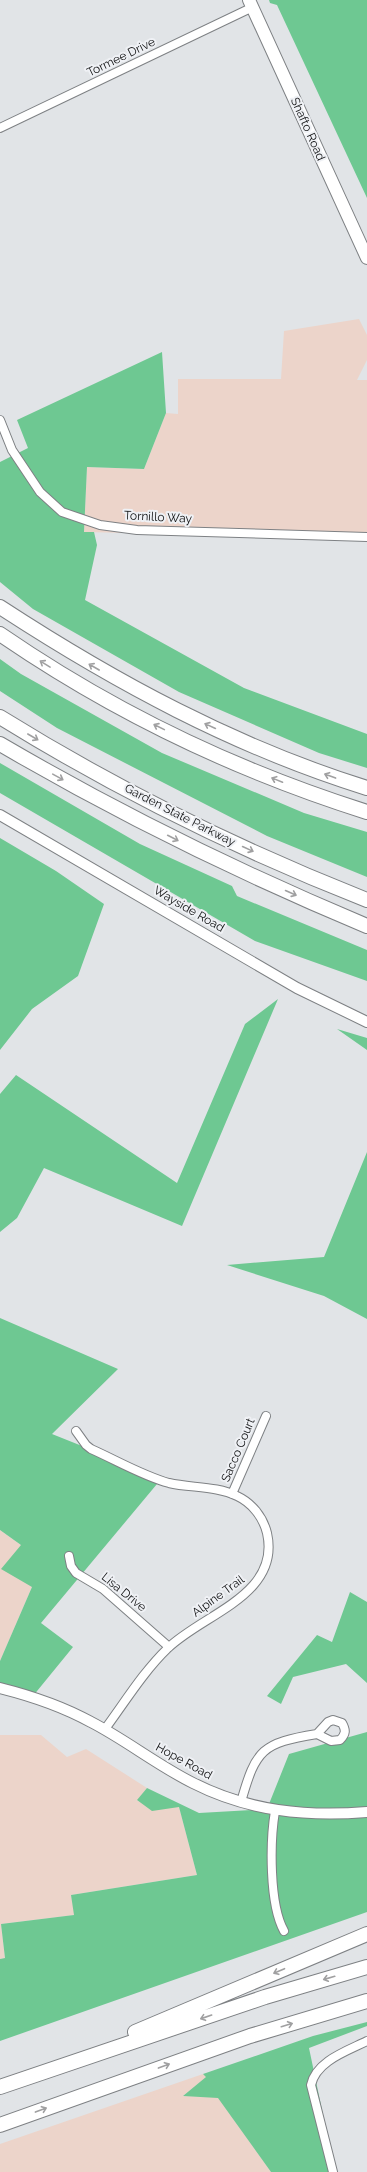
<svg xmlns="http://www.w3.org/2000/svg" width="367" height="2172" viewBox="0 0 367 2172" font-family="Raleway,sans-serif">
	<style>
		.industrial { fill: #ecd4ca }
		.green { fill: #6ec892 }
		.lines { fill: none; stroke-linecap: round; stroke-linejoin: round }
		.minor-casing { stroke: #7e8184; stroke-width: 10 }
		.tertiary-casing { stroke: #7e8184; stroke-width: 12 }
		.primary-casing { stroke: #7e8184; stroke-width: 14 }
		.motorway-casing { stroke: #7e8184; stroke-width: 16 }
		.minor { stroke: #fff; stroke-width: 8 }
		.tertiary { stroke: #fff; stroke-width: 10 }
		.primary { stroke: #fff; stroke-width: 12 }
		.motorway { stroke: #fff; stroke-width: 14 }
		.oneway { stroke: #a0a0a1 }
		.labels { text-anchor: middle; stroke-width: 4; stroke-linejoin: round; paint-order: stroke }
		.street-label { font-size: 12px; fill: #111213; stroke: #eff1f5 }
	</style>
	<rect width="100%" height="100%" fill="#e1e4e7"/>
	<path class="industrial" d="M359,319L367,335V360L357,380H367V538L84,532L87,467L144,469L166,413L178,414V379H281L284,331Z
		M0,1530L21,1545L32,1587L0,1661Z
		M0,1735H41L67,1757L86,1749L147,1788L137,1801L179,1807L197,1875L71,1895L75,1915L1,1924L5,1958L0,1959Z
		M203,2074L207,2077L183,2096L218,2097L271,2172H0V2144Z"/>
	<path class="green" d="M269,0H367V198L277,5L270,3Z
		M162,352L166,413L144,469L87,467L84,532H94L97,545L85,600L244,688L367,734V768L319,753L179,692L33,609L0,582V462L28,448L17,420Z
		M0,659L21,674L162,753L304,813L367,832V877L267,836L57,728L0,691Z
		M0,763L140,844L232,886L237,896L367,950V981L255,941L0,793Z
		M0,838L56,871L104,904L78,976L32,1009L0,1050Z
		M278,999L182,1226L44,1168L17,1218L0,1232V1094L16,1075L177,1183L245,1024Z
		M337,1029L367,1038V1050Z
		M367,1152V1319L324,1296L227,1265L324,1257Z
		M0,1318L118,1369L52,1434L162,1478L41,1623L73,1647L33,1696L0,1687V1661L32,1587L1,1569L21,1545L0,1530Z
		M350,1592L367,1602V1683L346,1664L293,1677L281,1704L267,1696L317,1635L332,1642Z
		M367,1732V1912L0,2041V1959L5,1958L1,1924L74,1915L71,1895L197,1875L179,1807L152,1811L137,1800L147,1788L199,1813L267,1809L289,1754Z
		M367,2022V2026L309,2048L335,2172H271L218,2098L183,2096L206,2077L203,2074L313,2036Z"/>
	<g class="lines">
		<g class="minor-casing">
			<path id="minor" d="M0,128L253,7
				M0,420L12,450L40,492L62,512L100,525L137,530L367,537
				M76,1431L86,1445L91,1449C116,1460 143,1476 169,1483C191,1488 217,1486 237,1496C252,1503 263,1517 267,1533C281,1595 203,1614 168,1648C143,1672 125,1702 105,1729
				M232,1494L266,1416
				M69,1556L71,1566L76,1573L103,1589L169,1647
				M333,1720L342,1723C346,1730 346,1734 340,1740L331,1741L317,1734L328,1722Z
				M241,1802C256,1749 262,1743 317,1734
				M275,1811C270,1841 269,1904 284,1931
				M333,2172L311,2085C316,2061 347,2051 367,2041"/>
		</g>
		<g class="tertiary-casing">
			<path id="tertiary" d="M0,815L297,988L367,1022
				M0,1688C32,1696 62,1706 91,1722C126,1740 157,1765 193,1783C248,1811 306,1817 367,1812"/>
		</g>
		<g class="primary-casing">
			<path id="primary" d="M249,0L367,258"/>
		</g>
		<g class="motorway-casing">
			<path id="motorway" d="M0,607C115,682 235,747 367,788
				M0,634C112,711 237,771 367,812
				M0,717C116,789 240,850 367,900
				M0,744C118,813 240,873 367,926
				M135,2032L367,1934
				M0,2087L265,1997L367,1967
				M0,2125L250,2036L367,2001"/>
		</g>
		<use href="#minor" class="minor"/>
		<use href="#tertiary" class="tertiary"/>
		<use href="#primary" class="primary"/>
		<use href="#motorway" class="motorway"/>
	</g>
	<defs><path id="oneway-shaft" d="M-6 0H5M1.5-3L5.5 0L1.5 3" fill="none" stroke-width="1.6" stroke-linecap="round" stroke-linejoin="round"/></defs>
	<g class="oneway">
		<use href="#oneway-shaft" transform="translate(45 664) rotate(-148)"/>
		<use href="#oneway-shaft" transform="translate(94 667) rotate(-150)"/>
		<use href="#oneway-shaft" transform="translate(210 726) rotate(-155)"/>
		<use href="#oneway-shaft" transform="translate(159 727) rotate(-154)"/>
		<use href="#oneway-shaft" transform="translate(33 737) rotate(30)"/>
		<use href="#oneway-shaft" transform="translate(330 776) rotate(-160)"/>
		<use href="#oneway-shaft" transform="translate(58 777) rotate(29)"/>
		<use href="#oneway-shaft" transform="translate(277 780) rotate(-158)"/>
		<use href="#oneway-shaft" transform="translate(173 838) rotate(27)"/>
		<use href="#oneway-shaft" transform="translate(248 849) rotate(25)"/>
		<use href="#oneway-shaft" transform="translate(291 893) rotate(24)"/>
		<use href="#oneway-shaft" transform="translate(279 1971) rotate(157)"/>
		<use href="#oneway-shaft" transform="translate(329 1978) rotate(164)"/>
		<use href="#oneway-shaft" transform="translate(206 2017) rotate(161)"/>
		<use href="#oneway-shaft" transform="translate(287 2025) rotate(-17)"/>
		<use href="#oneway-shaft" transform="translate(164 2066) rotate(-20)"/>
		<use href="#oneway-shaft" transform="translate(41 2110) rotate(-20)"/>
	</g>
	<g class="labels">
		<g class="street-label">
			<text transform="translate(121 57) rotate(-26)" y="4">Tormee Drive</text>
			<text transform="translate(308 129) rotate(66)" y="4">Shafto Road</text>
			<text transform="translate(158 517) rotate(3)" y="4">Tornillo Way</text>
			<text transform="translate(180 815) rotate(27)" y="4">Garden State Parkway</text>
			<text transform="translate(189 909) rotate(30)" y="4">Wayside Road</text>
			<text transform="translate(238 1450) rotate(-67)" y="4">Sacco Court</text>
			<text transform="translate(124 1592) rotate(39)" y="4">Lisa Drive</text>
			<text transform="translate(218 1596) rotate(-36)" y="4">Alpine Trail</text>
			<text transform="translate(184 1761) rotate(29)" y="4">Hope Road</text>
		</g>
	</g>
</svg>
